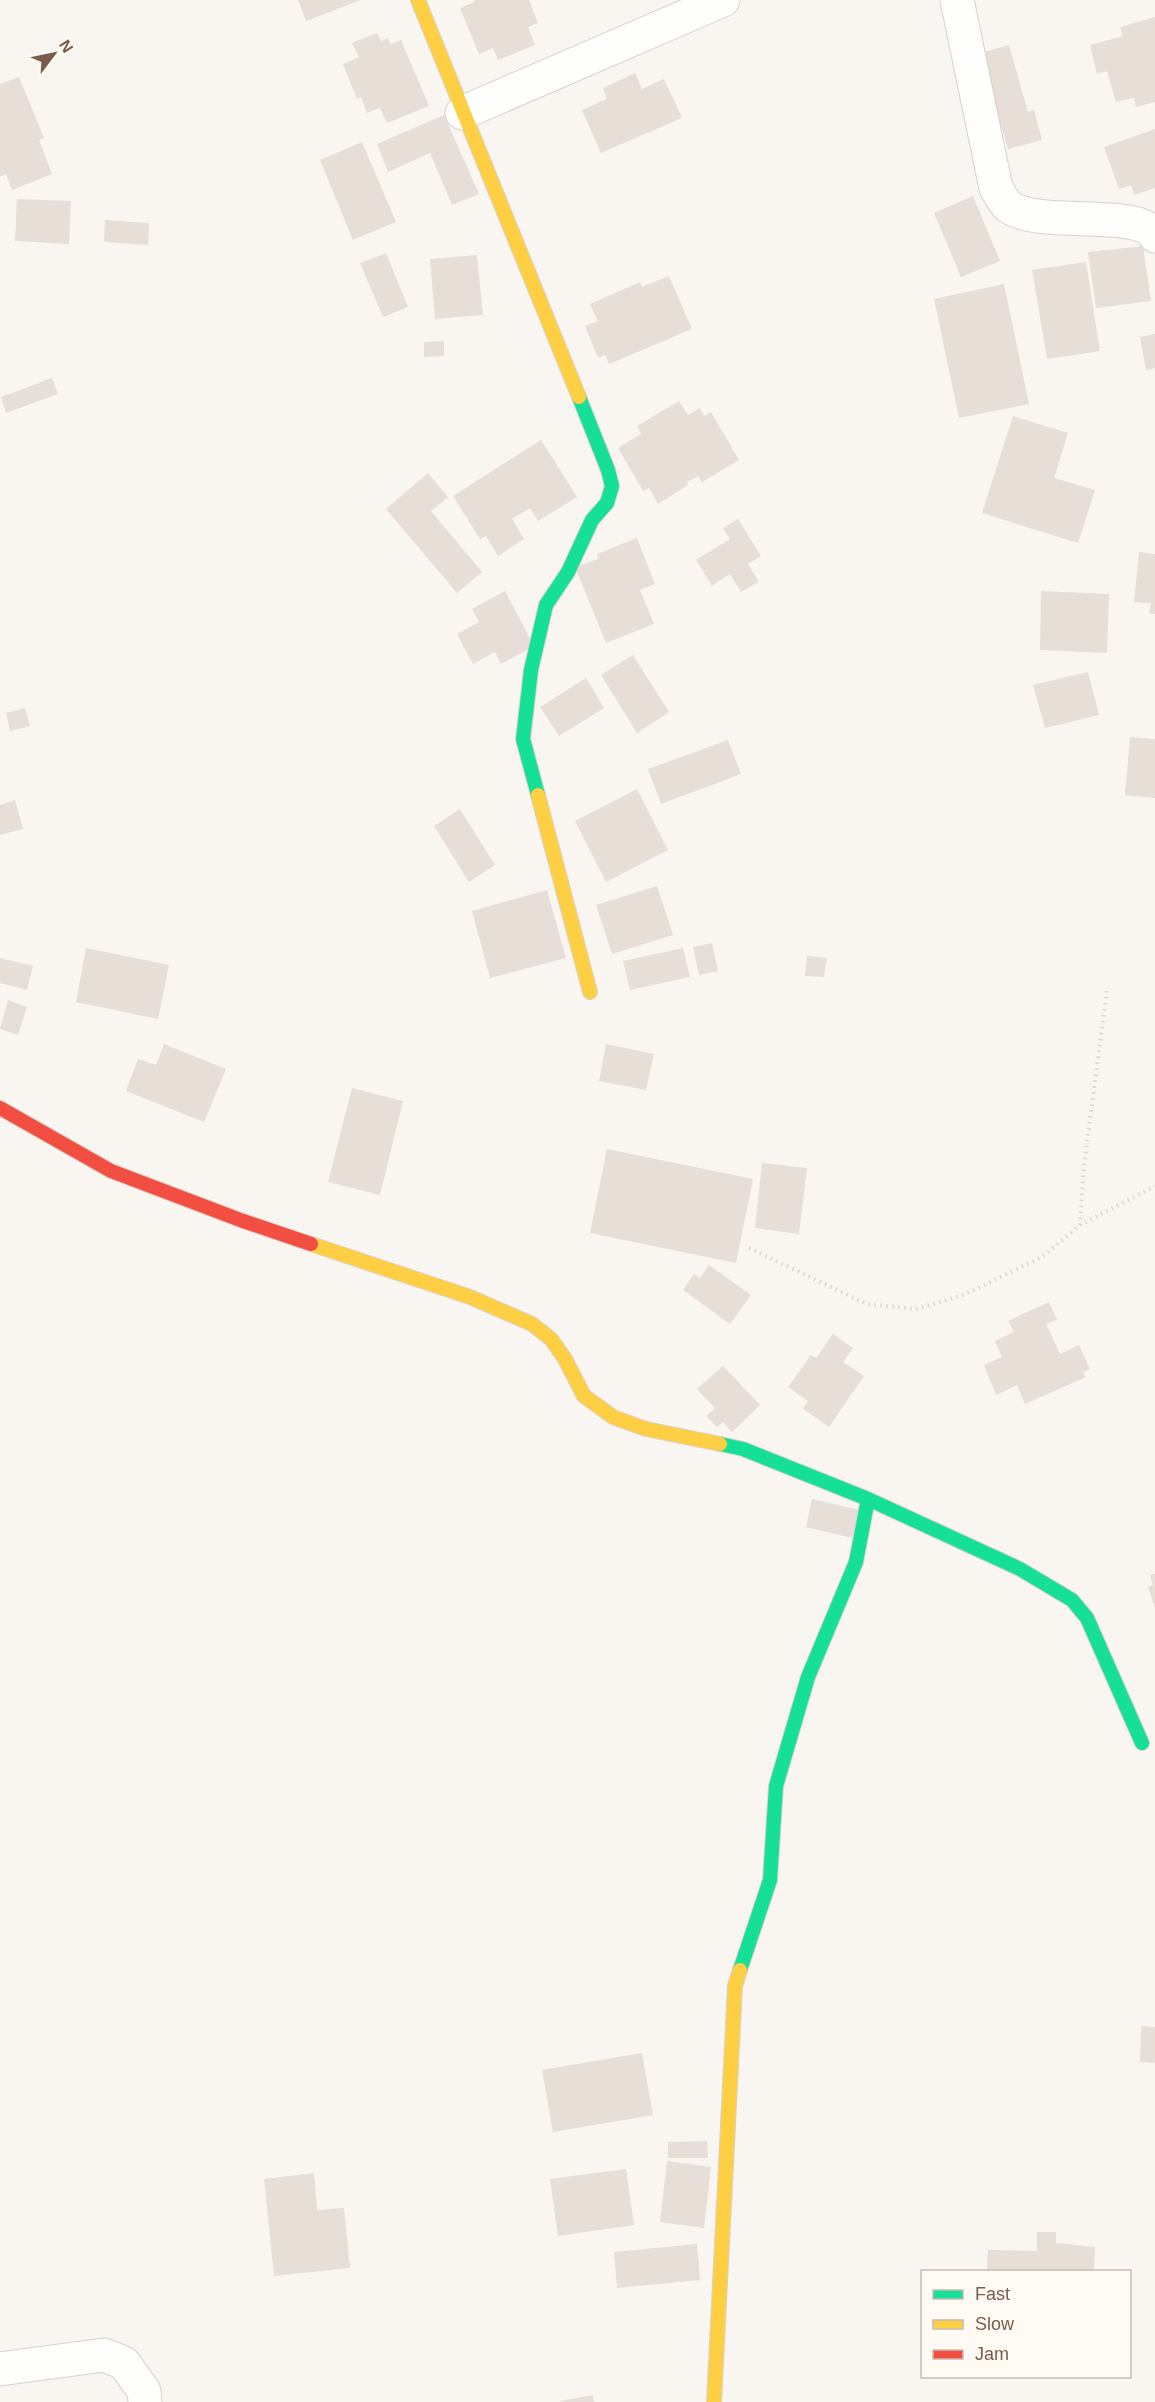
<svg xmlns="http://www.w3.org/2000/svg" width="1155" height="2402" viewBox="0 0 1155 2402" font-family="Arial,sans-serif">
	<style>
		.building { fill: #e6ded7 }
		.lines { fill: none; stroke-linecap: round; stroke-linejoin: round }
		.street-casing { stroke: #d7d1cb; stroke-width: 35 }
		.fast-casing { stroke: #d9d2cb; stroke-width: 16 }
		.slow-casing { stroke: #d9d2cb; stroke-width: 16 }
		.jam-casing { stroke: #d9d2cb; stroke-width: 16 }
		.path { stroke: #dcd5d0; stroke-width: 4; stroke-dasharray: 1.5 4.5; stroke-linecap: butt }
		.street { stroke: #fefefd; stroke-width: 33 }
		.fast { stroke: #16e098; stroke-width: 14 }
		.slow { stroke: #ffcf43; stroke-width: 14 }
		.jam { stroke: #f24e42; stroke-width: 14 }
	</style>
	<rect width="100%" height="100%" fill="#f9f5f0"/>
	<path class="building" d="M298,0H361L306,21Z
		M474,0H529L538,23L528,27L535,45L498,60L493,48L479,54L460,8L475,2Z
		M1155,17V102L1136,107L1134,98L1116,102L1107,71L1097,74L1090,45L1123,36L1120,27Z
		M377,33L381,41L388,38L391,44L401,40L429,106L387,123L380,108L367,113L361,97L357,99L343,64L359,57L352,43Z
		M1009,45L1028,112L1034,110L1042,140L1008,149L980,53Z
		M635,73L642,89L664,79L682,118L601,153L582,110L607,99L603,88Z
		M19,77L44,138L39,140L52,174L12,190L6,174L0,177V84Z
		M444,115L479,194L452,205L430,153L388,172L377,144Z
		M1155,129V188L1134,195L1131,185L1119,189L1104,147Z
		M362,142L396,222L353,240L320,160Z
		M973,196L1000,261L961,277L934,213Z
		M17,199L71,201L69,244L15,241Z
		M105,220L149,223L148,245L104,242Z
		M1143,246L1151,301L1096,308L1088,252Z
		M386,253L408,307L383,317L360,263Z
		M477,255L483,315L435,319L430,259Z
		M1086,262L1100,351L1047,359L1032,270Z
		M669,276L692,329L609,364L605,355L598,358L585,326L598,321L590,304L640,282L642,287Z
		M1004,284L1029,404L959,418L934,299Z
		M1155,334V368L1146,370L1140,337Z
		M444,341V356L424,357V342Z
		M52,378L58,394L6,413L1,397Z
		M679,401L688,415L700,408L704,416L711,412L739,460L702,482L698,476L687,482L688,485L658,504L649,488L643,491L618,448L641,434L637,426Z
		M1013,416L1068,433L1054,478L1095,490L1078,543L982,513Z
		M541,440L577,497L538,521L530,508L512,519L524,539L498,556L486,536L480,539L453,496Z
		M428,473L448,497L431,511L482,572L457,593L386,509Z
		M738,519L761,556L748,564L759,582L741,592L730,574L712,586L696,560L730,539L723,528Z
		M637,538L655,584L640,590L654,624L606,643L575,567L598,559L597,554Z
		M1139,552L1155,554V614L1149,613L1151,603L1134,602Z
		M505,591L534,646L501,664L495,652L473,664L457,634L479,622L472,609Z
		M1041,591L1109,594L1107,653L1040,650Z
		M633,655L669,712L637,733L601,675Z
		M1088,672L1099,715L1045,728L1033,685Z
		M586,678L604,708L559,736L540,707Z
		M25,708L30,726L10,731L6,713Z
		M1130,737L1155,739V798L1125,795Z
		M728,740L741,774L661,804L648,769Z
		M637,789L668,850L606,882L575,821Z
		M15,800L23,829L0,835V805Z
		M460,809L495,865L469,882L434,826Z
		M657,886L673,935L612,954L596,905Z
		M547,890L566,958L490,978L472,911Z
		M712,943L718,971L699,975L693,947Z
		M86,948L169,965L158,1019L76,1002Z
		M683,948L690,977L630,990L623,961Z
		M807,956L827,958L824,977L805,976Z
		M0,958L33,966L27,990L0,983Z
		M8,1000L27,1007L18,1035L0,1029Z
		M164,1044L226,1069L204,1122L126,1091L138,1059L156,1065Z
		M606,1044L654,1054L646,1090L599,1081Z
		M352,1088L403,1101L380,1195L328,1182Z
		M607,1149L753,1179L736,1263L590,1233Z
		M762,1163L807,1168L799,1234L755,1228Z
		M709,1265L751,1295L730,1324L683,1290L694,1274L700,1278Z
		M1049,1302L1057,1320L1046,1324L1060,1354L1079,1345L1090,1369L1083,1372L1086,1377L1025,1404L1017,1385L996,1395L984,1365L1002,1357L995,1341L1014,1332L1008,1321Z
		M833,1334L853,1348L843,1362L864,1376L829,1427L803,1409L808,1401L788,1387L811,1355L816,1358Z
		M723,1366L760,1405L732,1432L723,1422L717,1427L706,1416L715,1408L697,1389Z
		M812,1499L859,1510L852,1538L806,1527Z
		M1155,1574V1608L1148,1587L1153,1585L1150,1575Z
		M1141,2026L1155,2027V2063L1140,2062Z
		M642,2053L653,2115L553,2132L542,2070Z
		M707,2141L708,2158H668V2142Z
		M667,2161L711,2167L704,2228L660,2222Z
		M626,2169L634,2225L558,2236L550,2179Z
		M314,2173L317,2210L344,2208L350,2268L274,2276L264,2179Z
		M1037,2232H1056V2243L1095,2247L1094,2272H987L988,2250L1037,2251Z
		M697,2244L700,2280L617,2288L614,2252Z
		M593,2395L594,2402H560V2401Z"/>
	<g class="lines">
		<g class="street-casing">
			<path id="street" d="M957,0L996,188C1000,194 1004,203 1009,207C1042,229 1140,207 1155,236
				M462,113L723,0
				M0,2369L104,2355L124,2363L144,2391L145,2402"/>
		</g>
		<g class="fast-casing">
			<path id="fast" d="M538,795L523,739L531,670L546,605L568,572L592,520L607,503L612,486L608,470L579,397
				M720,1444L743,1449L868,1499L1020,1569L1072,1600L1087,1618L1142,1743
				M740,1970L770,1880L776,1786L808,1677L856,1562L868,1499"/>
		</g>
		<g class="slow-casing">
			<path id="slow" d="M418,0L579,397
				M538,795L590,992
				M311,1244L470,1297L532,1324L551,1339L565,1359L584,1396L613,1417L646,1429L720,1444
				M714,2402L735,1986L740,1970"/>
		</g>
		<g class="jam-casing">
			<path id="jam" d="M0,1108L111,1171L243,1221L311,1244"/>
		</g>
		<path class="path" d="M1080,1225L1084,1166L1107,990
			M749,1248L867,1304L916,1309L963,1295L1042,1257L1080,1225L1155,1186"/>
		<use href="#street" class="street"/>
		<use href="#fast" class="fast"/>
		<use href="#slow" class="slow"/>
		<use href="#jam" class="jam"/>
	</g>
	<rect x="921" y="2270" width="210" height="108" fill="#fffaf3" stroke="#cabbb1" stroke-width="1.5"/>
	<rect x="933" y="2290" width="30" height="9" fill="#16e098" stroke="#cabbb1" stroke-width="1.5"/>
	<text x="975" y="2300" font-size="18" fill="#7a5c4d">Fast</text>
	<rect x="933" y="2320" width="30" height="9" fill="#ffcf43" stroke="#cabbb1" stroke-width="1.5"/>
	<text x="975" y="2330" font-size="18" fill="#7a5c4d">Slow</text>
	<rect x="933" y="2350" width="30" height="9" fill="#f24e42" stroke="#cabbb1" stroke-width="1.5"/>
	<text x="975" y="2360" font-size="18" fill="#7a5c4d">Jam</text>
	<g transform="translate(54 54) rotate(58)" stroke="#fffaf3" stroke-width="4.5" paint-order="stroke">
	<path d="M0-4.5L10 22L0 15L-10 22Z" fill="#7a5c4d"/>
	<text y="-9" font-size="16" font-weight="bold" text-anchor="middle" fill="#7a5c4d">N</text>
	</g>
</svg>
